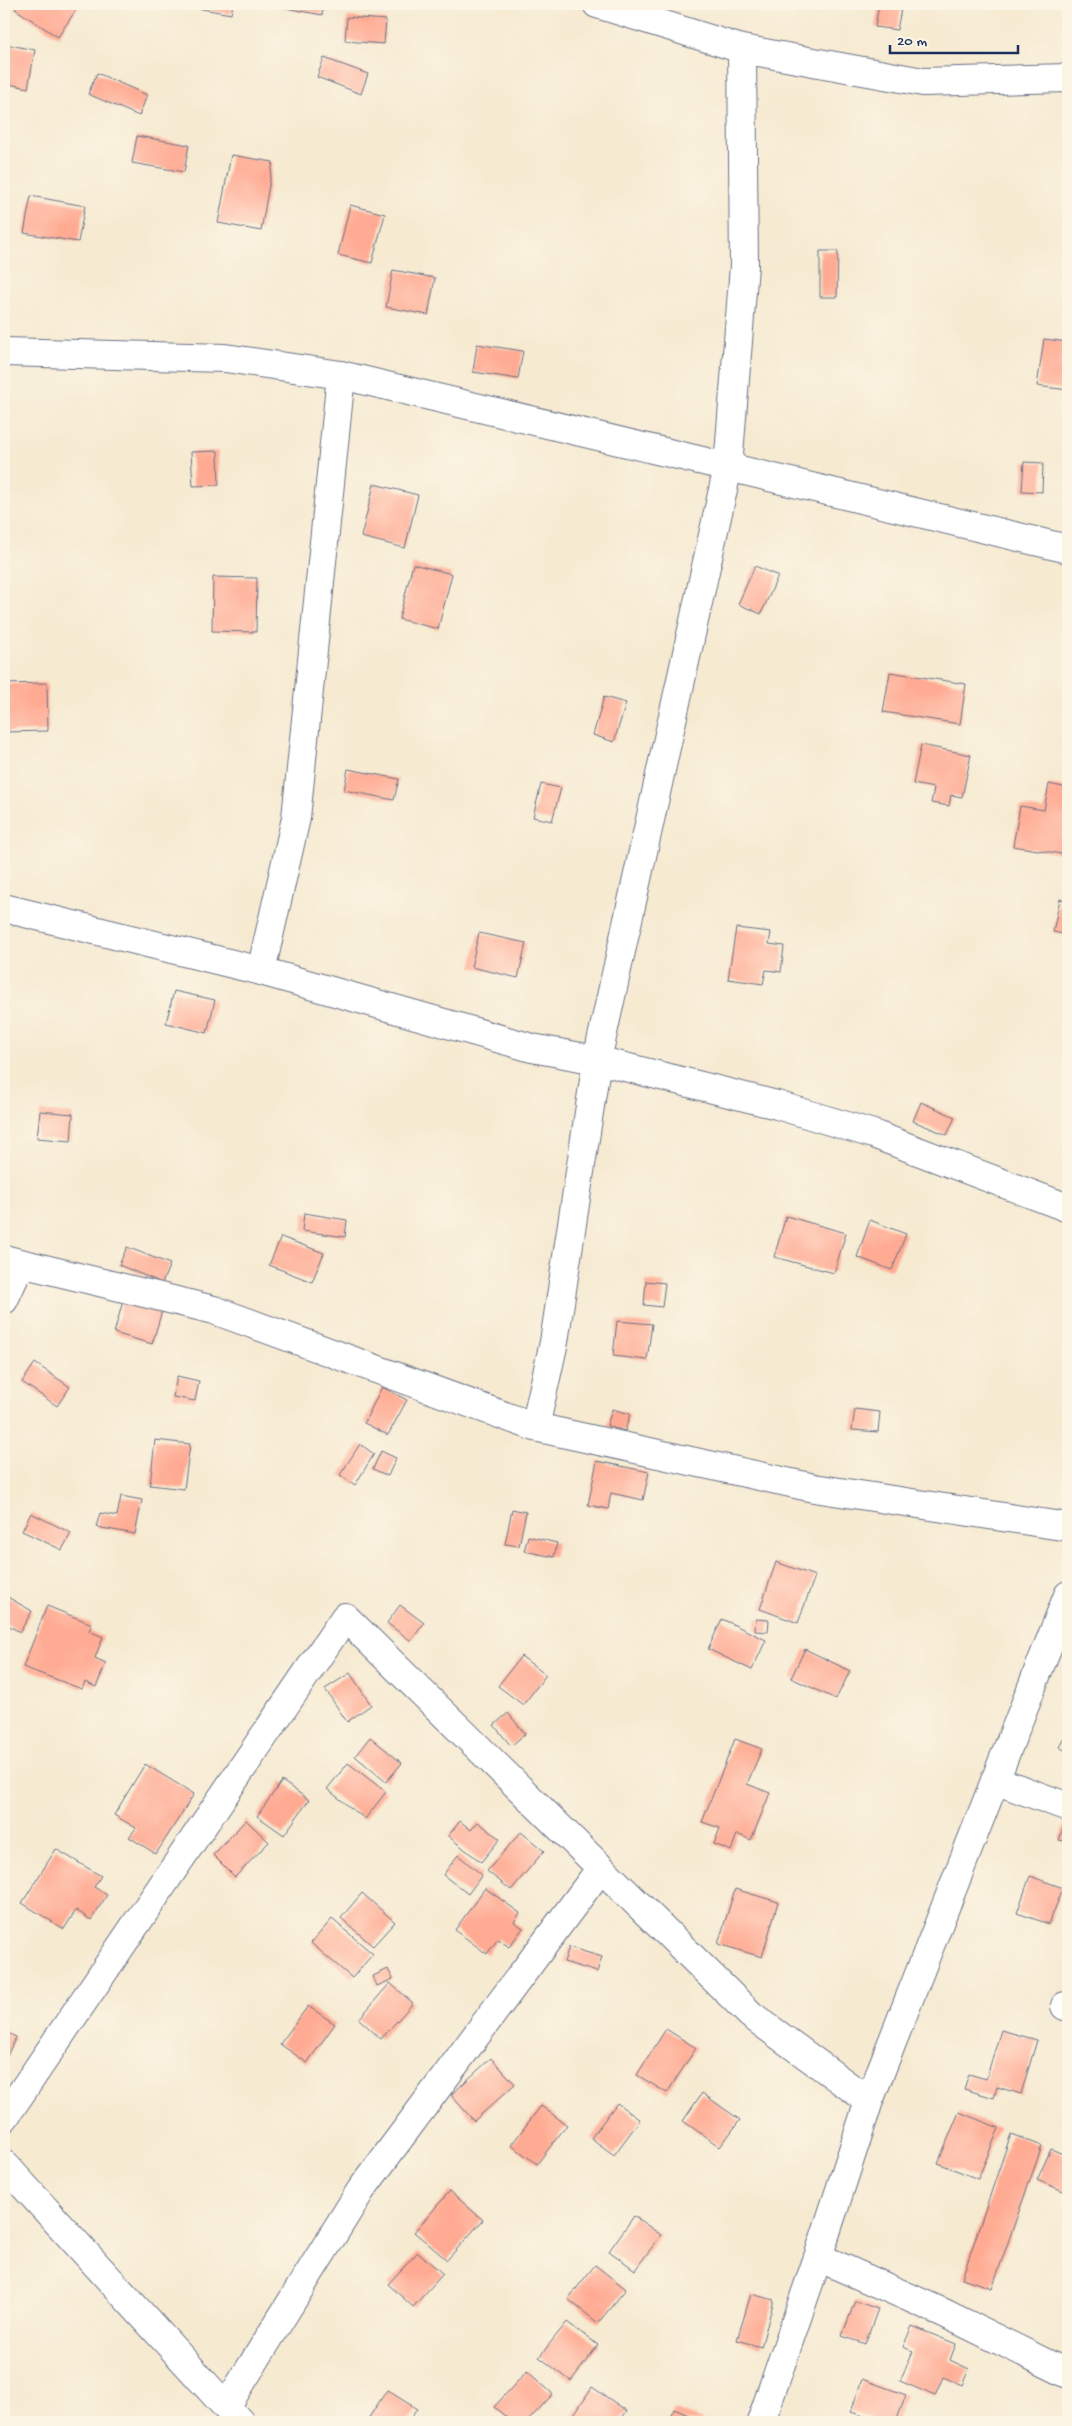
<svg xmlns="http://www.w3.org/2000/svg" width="1072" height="2426" viewBox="0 0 1072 2426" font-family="'Gochi Hand',sans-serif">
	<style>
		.building { fill: #ffaa93 }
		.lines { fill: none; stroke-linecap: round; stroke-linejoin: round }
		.street-casing { stroke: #687086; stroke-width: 30 }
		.street { stroke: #fff; stroke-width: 28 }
	</style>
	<rect width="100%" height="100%" fill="#fcf5e5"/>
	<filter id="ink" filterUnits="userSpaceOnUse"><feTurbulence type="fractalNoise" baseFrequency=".02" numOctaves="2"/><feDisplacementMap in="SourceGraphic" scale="10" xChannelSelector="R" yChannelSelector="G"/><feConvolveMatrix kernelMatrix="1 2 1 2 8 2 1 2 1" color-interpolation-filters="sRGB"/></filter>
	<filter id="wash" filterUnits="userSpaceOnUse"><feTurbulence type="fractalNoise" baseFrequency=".0096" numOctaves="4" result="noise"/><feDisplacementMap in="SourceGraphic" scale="20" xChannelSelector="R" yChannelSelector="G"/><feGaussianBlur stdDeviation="1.12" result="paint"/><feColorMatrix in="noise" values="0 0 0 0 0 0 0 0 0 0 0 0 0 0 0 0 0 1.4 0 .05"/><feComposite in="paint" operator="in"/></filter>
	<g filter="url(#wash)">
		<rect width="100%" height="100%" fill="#f6ead1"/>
		<g id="blocks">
			<path class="building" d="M18,4H80L58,37L15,9Z
				M192,4H233L231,14L191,7Z
				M281,4H324L322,15L280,7Z
				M879,4H902L897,30L875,27Z
				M347,17L386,20L384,44L345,41Z
				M4,44L35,50L28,88L4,83Z
				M324,58L368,74L361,94L317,77Z
				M97,73L147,95L139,116L88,94Z
				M137,136L189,145L184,172L132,163Z
				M231,155L273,162L261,231L218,223Z
				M31,196L85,206L78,242L24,233Z
				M350,205L385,214L372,263L338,255Z
				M820,251H838L837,297H820Z
				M393,270L435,278L428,315L386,307Z
				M1044,339L1068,342V390L1037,386Z
				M477,344L523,351L518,379L473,372Z
				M218,451L219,485L193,486L191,452Z
				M1024,462L1043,463L1042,492L1022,491Z
				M374,484L418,495L405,548L361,537Z
				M413,564L452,574L438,629L399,619Z
				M755,566L778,576L761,614L738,604Z
				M213,577L257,578L256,632L212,631Z
				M890,672L966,684L960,724L883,712Z
				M47,683L48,731L4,732V684Z
				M604,697L626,703L614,742L593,735Z
				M921,745L971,755L962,797L951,795L949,806L931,803L934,788L913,784Z
				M348,769L399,779L394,800L344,790Z
				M541,784L561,788L552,821L533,817Z
				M1049,784L1068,788V855L1013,846L1020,806L1044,810Z
				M1060,899L1068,901V935L1053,932Z
				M736,928L771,932L769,944L784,946L781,972L766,970L763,984L728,979Z
				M479,933L526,943L518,978L471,967Z
				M174,991L215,1000L207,1033L166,1023Z
				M921,1102L955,1117L947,1135L913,1121Z
				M40,1111L73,1114L71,1141L37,1138Z
				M304,1213L347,1220L345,1237L302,1231Z
				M786,1216L846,1233L834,1273L774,1257Z
				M870,1220L906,1234L892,1270L857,1257Z
				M281,1237L324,1253L312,1282L269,1265Z
				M127,1247L170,1264L162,1283L119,1265Z
				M646,1281L665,1283L662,1307L644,1305Z
				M123,1301L162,1311L152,1344L114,1333Z
				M617,1321L652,1324L647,1360L613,1356Z
				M35,1363L70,1387L57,1406L22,1382Z
				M177,1376L199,1381L195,1401L173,1397Z
				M382,1387L407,1400L388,1435L364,1423Z
				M612,1409L630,1414L625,1431L607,1426Z
				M855,1409L880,1412L878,1432L852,1430Z
				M155,1440L190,1444L184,1489L150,1485Z
				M360,1444L374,1454L355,1485L340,1475Z
				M381,1451L396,1458L388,1476L373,1469Z
				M597,1461L649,1472L643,1500L611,1493L608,1509L588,1505Z
				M121,1496L142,1500L135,1534L96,1527L100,1513L117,1516Z
				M512,1509L526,1512L519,1546L505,1544Z
				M31,1513L71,1533L62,1550L22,1531Z
				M528,1536L557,1543L554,1557L524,1551Z
				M776,1562L815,1576L798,1623L760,1609Z
				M4,1595L32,1611L20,1632L4,1623Z
				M400,1605L424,1623L411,1641L387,1623Z
				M47,1606L92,1624L89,1631L103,1637L95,1658L106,1663L96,1687L85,1682L82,1689L23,1667Z
				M722,1619L766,1640L752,1670L708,1649Z
				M756,1619L769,1620L768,1632L755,1631Z
				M805,1649L850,1671L836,1699L791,1678Z
				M521,1656L546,1675L523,1705L498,1686Z
				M350,1673L371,1705L347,1722L325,1689Z
				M508,1713L525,1734L511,1746L494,1725Z
				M1068,1731V1752L1059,1747Z
				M370,1737L402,1763L386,1782L355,1756Z
				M735,1739L762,1749L747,1784L770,1793L751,1840L737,1834L731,1851L714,1844L720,1828L702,1822Z
				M348,1763L386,1792L365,1819L327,1789Z
				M145,1764L194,1794L156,1854L129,1837L136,1828L114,1815Z
				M282,1781L309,1800L284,1835L257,1816Z
				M1066,1819H1068V1842L1059,1840Z
				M246,1820L269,1842L235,1877L213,1855Z
				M460,1821L471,1830L478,1822L500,1839L481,1862L448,1836Z
				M521,1832L544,1851L511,1890L487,1871Z
				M56,1849L101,1876L94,1887L107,1895L91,1920L76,1910L64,1929L22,1903Z
				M458,1855L482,1875L468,1894L443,1875Z
				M1030,1876L1063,1888L1049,1924L1017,1913Z
				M485,1888L520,1913L514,1922L523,1928L509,1947L498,1939L487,1954L455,1930Z
				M735,1889L778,1902L762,1957L718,1944Z
				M362,1893L395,1922L373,1946L341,1918Z
				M332,1919L373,1954L352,1978L311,1943Z
				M569,1947L602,1957L597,1972L564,1962Z
				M388,1969L393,1979L377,1986L373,1976Z
				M390,1983L413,2003L381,2039L359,2019Z
				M308,2006L335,2024L307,2063L280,2044Z
				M666,2029L696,2048L667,2093L637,2075Z
				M1001,2030L1037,2040L1021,2094L997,2087L994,2098L964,2089L969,2074L986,2079Z
				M4,2031L16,2037L4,2062Z
				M491,2058L515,2084L474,2121L451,2095Z
				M702,2093L740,2120L720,2147L683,2121Z
				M617,2103L640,2120L614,2155L591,2138Z
				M541,2106L567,2125L537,2164L511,2145Z
				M959,2112L999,2128L978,2179L938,2163Z
				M1011,2134L1042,2146L992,2288L962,2278Z
				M1051,2149L1068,2156V2193L1037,2180Z
				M450,2191L483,2220L447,2260L414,2232Z
				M634,2216L661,2235L635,2270L609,2251Z
				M418,2252L443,2274L413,2307L388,2284Z
				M595,2265L626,2289L598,2323L568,2299Z
				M751,2294L774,2300L761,2347L737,2340Z
				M855,2301L878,2309L865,2344L842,2336Z
				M567,2322L598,2345L571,2381L539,2357Z
				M912,2326L956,2344L950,2360L969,2369L962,2385L943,2377L935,2396L900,2381L913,2351L903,2347Z
				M527,2371L553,2394L527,2422H512L494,2407Z
				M862,2379L906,2395L896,2422H881L851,2412Z
				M592,2387L627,2411L619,2422H569Z
				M387,2390L417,2409L408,2422H366Z
				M674,2409L705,2422H668Z"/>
		</g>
	</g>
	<g filter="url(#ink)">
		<use href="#blocks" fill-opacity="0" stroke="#687086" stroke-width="1"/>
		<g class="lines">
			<g class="street-casing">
				<path id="street" d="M597,4L742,49L744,266L728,467L1068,549
					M742,49L923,82L1068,78
					M4,352L225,358L341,375L728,467L597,1060L554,1342L535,1427
					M4,908L261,971L532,1048L597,1060L777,1105L873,1134L1068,1208
					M261,971L296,818L341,375
					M4,1259L214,1310L535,1427L814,1488L1068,1527
					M4,1300L21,1263
					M995,1780L1068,1807
					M1065,2006L1068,2007
					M4,2118L345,1617L751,2015L869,2101
					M4,2164L240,2422
					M818,2257L944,2313L1068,2374
					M226,2407L361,2190L601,1868
					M761,2422L818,2257L869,2101L1068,1595"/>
			</g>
			<use href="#street" class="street"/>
		</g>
	</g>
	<rect width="1072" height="2426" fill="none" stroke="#fcf5e5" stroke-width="20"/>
	<path d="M890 45v8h128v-8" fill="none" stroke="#1b2f5e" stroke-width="2.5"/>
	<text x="897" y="45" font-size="15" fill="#1b2f5e" stroke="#fcf5e5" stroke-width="4" paint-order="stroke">20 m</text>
</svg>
